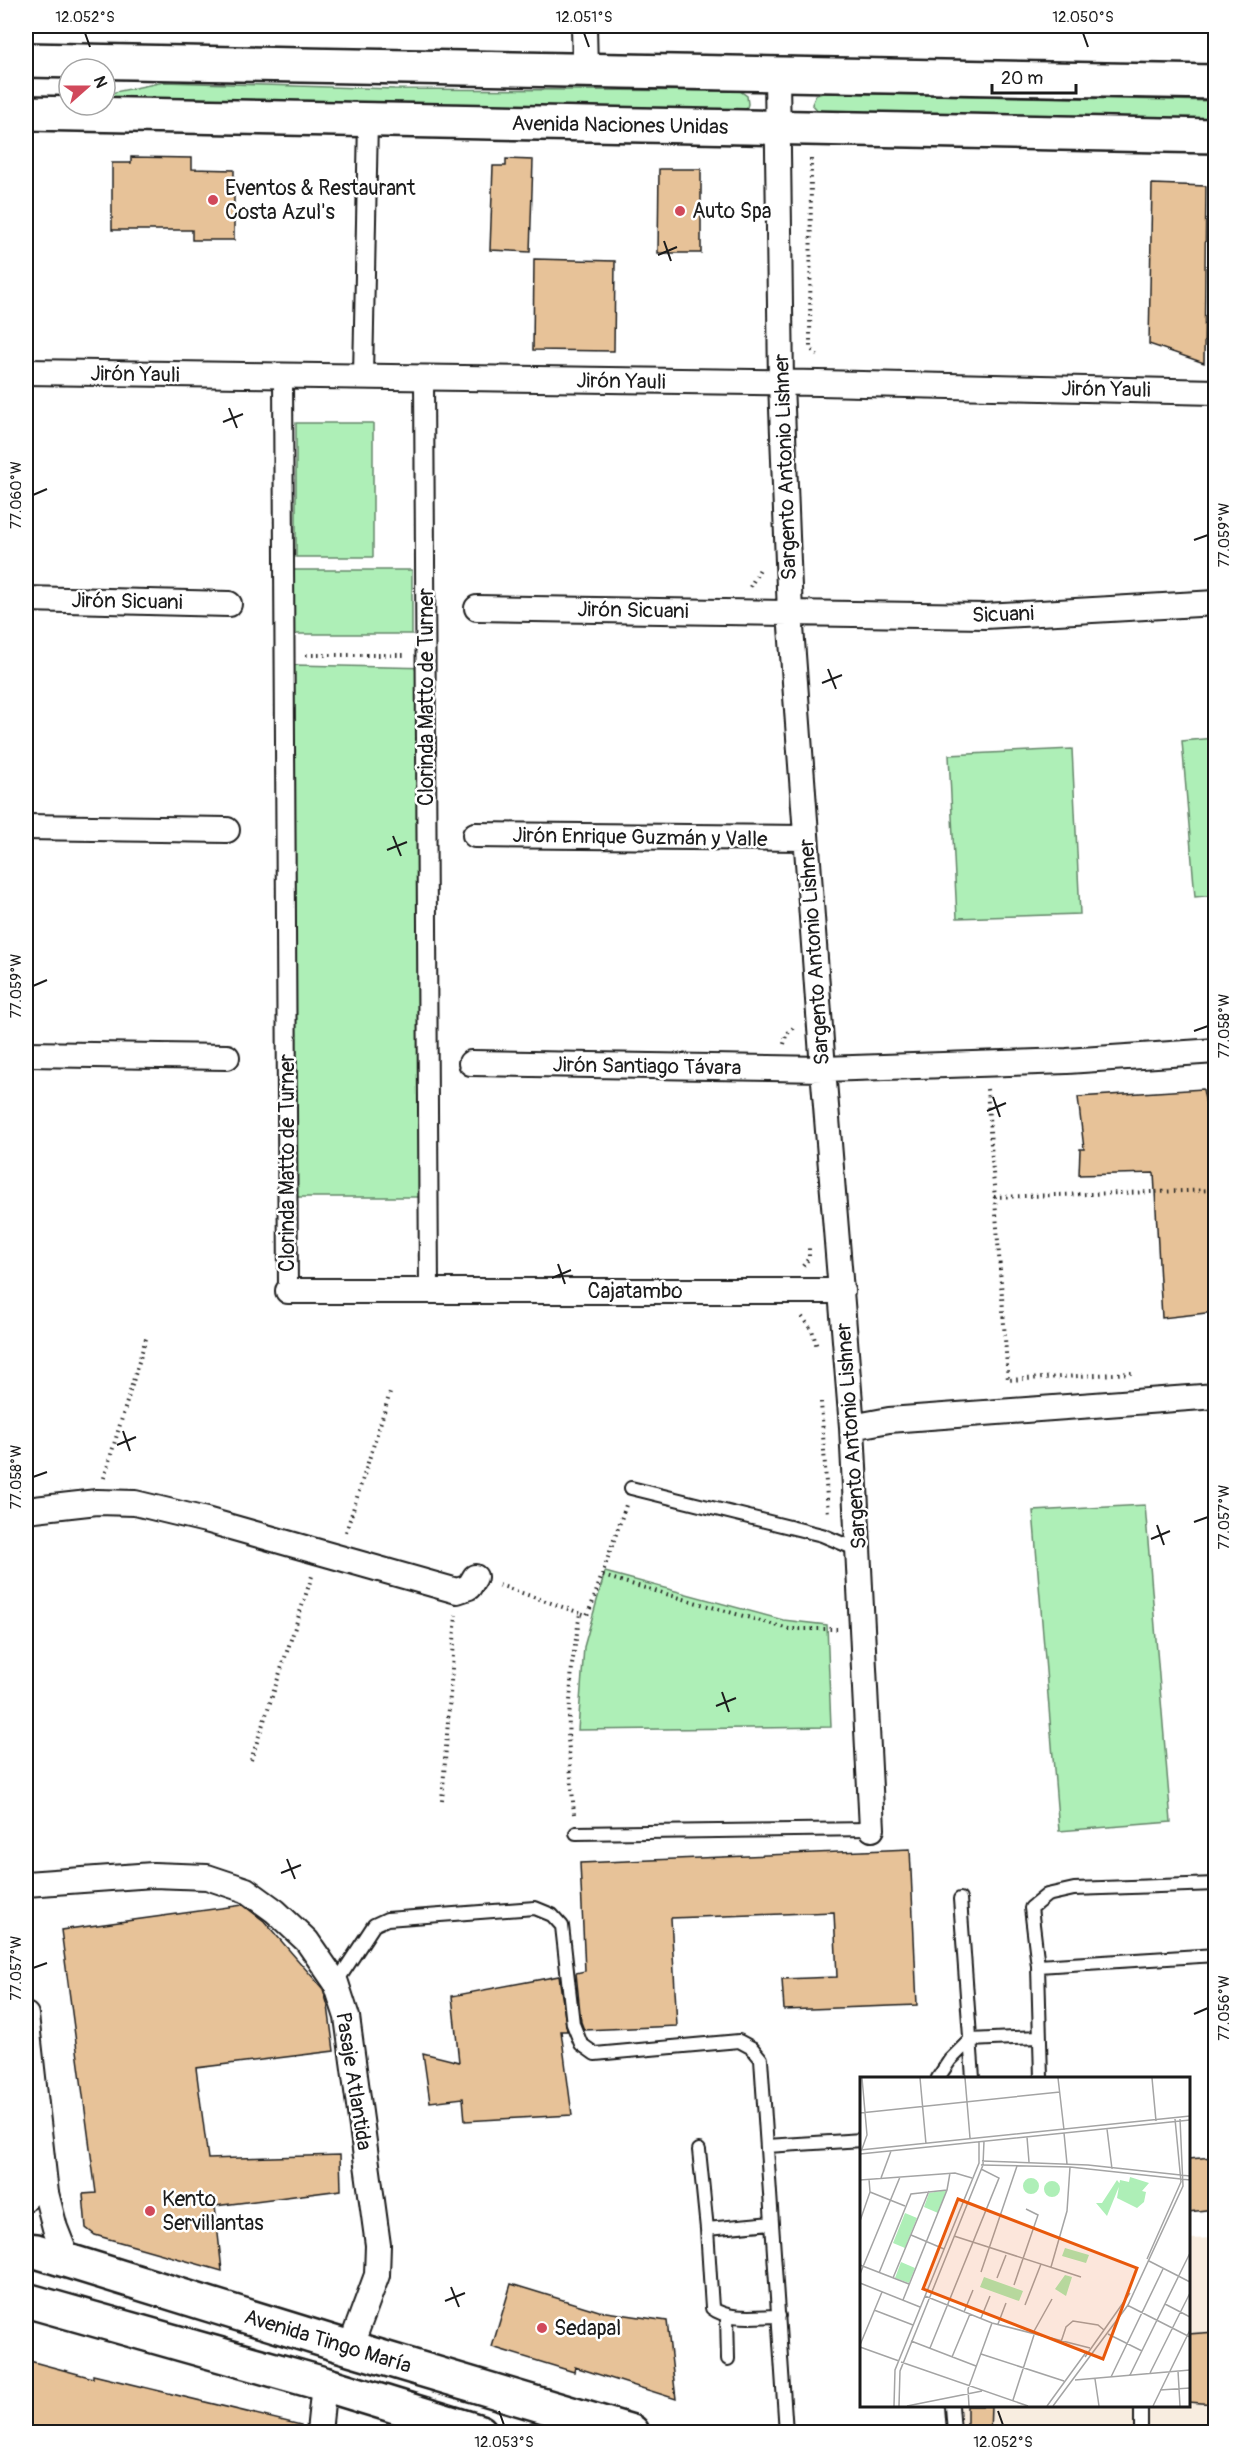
<svg xmlns="http://www.w3.org/2000/svg" width="1241" height="2458" viewBox="0 0 1241 2458" font-family="Pangolin,sans-serif">
	<style>
		.built { fill: #f8ede0 }
		.green { fill: #aeefb7; stroke: #65866a; stroke-width: 1.5 }
		.building { fill: #e7c298; stroke: #1c1c1c; stroke-width: 1.5 }
		.lines { fill: none; stroke-linecap: round; stroke-linejoin: round }
		.service-casing { stroke: #1c1c1c; stroke-width: 16 }
		.pedestrian-casing { stroke: #1c1c1c; stroke-width: 22 }
		.minor-casing { stroke: #1c1c1c; stroke-width: 28 }
		.secondary-casing { stroke: #1c1c1c; stroke-width: 38 }
		.path { stroke: #1c1c1c; stroke-width: 4; stroke-dasharray: 1.5 4.5; stroke-linecap: butt }
		.service { stroke: #fff; stroke-width: 12 }
		.pedestrian { stroke: #fff; stroke-width: 18 }
		.minor { stroke: #fff; stroke-width: 24 }
		.secondary { stroke: #fff; stroke-width: 33 }
		.ticks { fill: none; stroke: #1c1c1c; stroke-width: 2 }
		.poi-dot { fill: #d1495b; stroke: #fff; stroke-width: 2 }
		.labels { text-anchor: middle; stroke-width: 5; stroke-linejoin: round; paint-order: stroke }
		.street-label { font-size: 21px; fill: #1c1c1c; stroke: #fff }
		.poi-label { font-size: 21px; fill: #1c1c1c; stroke: #fff; text-anchor: start }
		.inset-road { fill: none; stroke: #a4a4a4; stroke-width: 1.5 }
		.view { fill: #e8590c; fill-opacity: 0.15; stroke: #e8590c; stroke-width: 3 }
		.inset-edge { fill: none; stroke: #1c1c1c; stroke-width: 3 }
		.neatline { fill: none; stroke: #1c1c1c; stroke-width: 2 }
		.ticks-label { font-size: 15px; text-anchor: middle; fill: #1c1c1c }
	</style>
	<rect width="100%" height="100%" fill="#fff"/>
	<filter id="ink" filterUnits="userSpaceOnUse"><feTurbulence type="fractalNoise" baseFrequency=".0167" numOctaves="2"/><feDisplacementMap in="SourceGraphic" scale="12" xChannelSelector="R" yChannelSelector="G"/><feConvolveMatrix kernelMatrix="1 2 1 2 8 2 1 2 1" color-interpolation-filters="sRGB"/></filter>
	<g filter="url(#ink)">
		<path class="built" d="M1215,2238V2432H961L960,2406H1188L1189,2239Z"/>
		<path class="green" d="M164,82L394,89L740,91L747,96L748,104L746,111L105,102V94Z
			M823,93L1215,101L1216,120L821,114L812,104L816,95Z
			M296,423H373V557H296Z
			M294,570H412V634H294Z
			M294,665L431,668L435,1197H295Z
			M1215,738V895L1195,897L1182,741Z
			M1072,749L1080,914L957,918L949,755Z
			M1145,1505L1171,1822L1059,1831L1033,1511Z
			M605,1572L783,1620L827,1625L831,1727L578,1730L584,1647Z"/>
		<path class="building" d="M131,157L192,158V169L234,170V240H192V230H112V163H131Z
			M506,159L533,160L530,252L490,250L493,166H506Z
			M659,169H701V253H658Z
			M1152,184L1206,186L1204,363L1149,344Z
			M534,259L615,261L614,351L533,350Z
			M1203,1089L1212,1135L1208,1134L1215,1177V1312L1162,1318L1154,1173L1079,1175L1080,1149H1084L1078,1097Z
			M910,1849L917,2005L784,2010L782,1979L837,1977L834,1912L671,1918L677,2026L584,2030L581,2022L576,1973L585,1971L580,1863Z
			M243,1905L264,1921L323,1989L328,2006L334,2051L196,2068L208,2159L340,2155L341,2190L215,2206L222,2271L95,2235L86,2228L83,2194L96,2193L61,1930Z
			M559,1976L567,2031H561L572,2115L465,2121L463,2098L430,2102L423,2053L459,2062L452,1996Z
			M1215,2157V2209L1188,2212V2159Z
			M511,2284L599,2311L667,2321L676,2399L575,2367L574,2372L492,2347Z
			M1215,2332V2404L1188,2402V2334Z
			M26,2360L93,2378V2375L301,2425L300,2433H26Z
			M967,2406H991L990,2433H967Z"/>
		<g class="lines">
			<g class="service-casing">
				<path id="service" d="M631,1488L822,1535L858,1550
					M576,1833L872,1829
					M960,1899L973,2078
					M1038,1966L1216,1955
					M336,1983L374,1925L387,1919L535,1908L552,1915L562,1926L573,2024L581,2044L595,2054L739,2041L752,2048L761,2059L786,2432
					M938,2078L950,2060L970,2040L1039,2037
					M1041,2078L1038,1966L1031,1908L1047,1895L1074,1889L1216,1884
					M767,2146L862,2140
					M699,2150L707,2229
					M772,2223L707,2229L712,2308C728,2321 759,2316 779,2316
					M727,2315L728,2359
					M952,2406L954,2432
					M1141,2406V2432"/>
			</g>
			<g class="pedestrian-casing">
				<path id="pedestrian" d="M283,376L288,1291
					M363,376L368,120
					M424,378L429,1291"/>
			</g>
			<g class="minor-casing">
				<path id="minor" d="M584,26L585,70
					M777,74L781,383L790,613L823,1069L852,1427L872,1829
					M26,372L819,383L1216,392
					M26,599L229,604
					M477,608L985,616L1216,603
					M26,827L227,830
					M475,835L806,838
					M26,1054L227,1057
					M471,1063L823,1069L1067,1061L1216,1051
					M288,1291H842
					M852,1427L889,1420L1216,1396
					M26,1510L97,1502L135,1503L206,1520L457,1591L469,1587L475,1577
					M26,1884L153,1875L207,1877L246,1890L275,1911L307,1941L336,1983L347,2017L378,2245L377,2275L350,2348
					M26,2015L46,2193L55,2228L68,2261
					M26,2198L35,2186L40,2163
					M319,2432L324,2384"/>
			</g>
			<g class="secondary-casing">
				<path id="secondary" d="M26,60L1216,82
					M26,113L1216,136
					M26,2250L36,2251L350,2348L632,2432
					M26,2300L324,2384L480,2432"/>
			</g>
			<path class="path" d="M811,159L810,348L819,357
				M750,587L760,569
				M306,655H404
				M784,1044L786,1035L793,1028
				M987,1089L1008,1380L1132,1373
				M994,1197L1216,1190
				M803,1266L809,1258V1248
				M802,1317L812,1330L817,1347
				M821,1402L828,1515
				M104,1478L147,1335
				M346,1532L390,1393
				M603,1576L789,1629H838
				M499,1585L580,1613
				M251,1760L312,1576
				M442,1801L456,1615
				M574,1814L568,1738L572,1665L580,1613L587,1615L592,1604L626,1505"/>
			<use href="#service" class="service"/>
			<use href="#pedestrian" class="pedestrian"/>
			<use href="#minor" class="minor"/>
			<use href="#secondary" class="secondary"/>
		</g>
	</g>
	<path class="ticks" d="M85,33L90,47M584,33L589,47M1083,33L1088,47M664,241L671,261M658,255L677,247M229,408L237,428M223,422L243,414M33,495L47,489M1194,540L1208,535M828,669L836,689M822,683L842,675M393,836L401,856M387,850L407,842M33,986L47,980M1194,1031L1208,1026M993,1097L1000,1117M987,1111L1006,1103M558,1264L565,1284M552,1278L571,1270M123,1431L130,1451M117,1445L136,1437M33,1477L47,1472M1194,1522L1208,1517M1157,1525L1164,1545M1151,1539L1170,1531M722,1692L729,1712M716,1706L736,1698M287,1859L295,1879M281,1873L301,1865M33,1968L47,1963M1194,2014L1208,2008M451,2287L459,2307M445,2301L465,2293M499,2411L504,2425M998,2411L1003,2425"/>
	<g class="poi-dot">
		<circle cx="213" cy="200" r="6"/>
		<circle cx="680" cy="211" r="6"/>
		<circle cx="150" cy="2211" r="6"/>
		<circle cx="542" cy="2328" r="6"/>
	</g>
	<g class="labels">
		<g class="street-label">
			<text transform="translate(620 125) rotate(1)" y="7">Avenida Naciones Unidas</text>
			<text transform="translate(135 374) rotate(1)" y="7">Jirón Yauli</text>
			<text transform="translate(621 381) rotate(1)" y="7">Jirón Yauli</text>
			<text transform="translate(1106 389) rotate(1)" y="7">Jirón Yauli</text>
			<text transform="translate(785 467) rotate(-92)" y="7">Sargento Antonio Lishner</text>
			<text transform="translate(127 601) rotate(1)" y="7">Jirón Sicuani</text>
			<text transform="translate(633 610) rotate(1)" y="7">Jirón Sicuani</text>
			<text transform="translate(1003 614) rotate(-2)" y="7">Sicuani</text>
			<text transform="translate(426 697) rotate(-90)" y="7">Clorinda Matto de Turner</text>
			<text transform="translate(640 837) rotate(1)" y="7">Jirón Enrique Guzmán y Valle</text>
			<text transform="translate(814 952) rotate(-94)" y="7">Sargento Antonio Lishner</text>
			<text transform="translate(647 1066) rotate(1)" y="7">Jirón Santiago Távara</text>
			<text transform="translate(287 1163) rotate(-90)" y="7">Clorinda Matto de Turner</text>
			<text x="635" y="1298">Cajatambo</text>
			<text transform="translate(851 1436) rotate(-94)" y="7">Sargento Antonio Lishner</text>
			<text transform="translate(354 2081) rotate(81)" y="7">Pasaje Atlantida</text>
			<text transform="translate(328 2341) rotate(17)" y="7">Avenida Tingo María</text>
		</g>
		<g class="poi-label">
			<text x="225" y="195">Eventos &amp; Restaurant<tspan x="225" dy="24">Costa Azul's</tspan></text>
			<text x="692" y="218">Auto Spa</text>
			<text x="162" y="2206">Kento<tspan x="162" dy="24">Servillantas</tspan></text>
			<text x="554" y="2335">Sedapal</text>
		</g>
	</g>
	<g transform="translate(860 2077)">
		<rect width="330" height="330" fill="#fff"/>
		<path d="M270,100L289,106L282,114L286,115L284,125L277,131L257,121L260,103L269,105ZM163 109a8 8 0 1 1 16 0a8 8 0 1 1-16 0ZM257,103L260,107L247,139L236,126H242ZM184 112a8 8 0 1 1 16 0a8 8 0 1 1-16 0ZM87,113L78,136L64,130L69,116ZM45,136L57,141L45,171L33,166ZM205,171L229,178L226,186L202,179ZM41,185L55,191L49,206L35,201ZM205,198L212,200L206,219L195,212ZM124,200L163,214L159,224L120,210Z" fill="#aeefb7"/>
		<path class="inset-road" d="M2,1L7,58L2,72M60,1L66,67M105,1L110,61M198,1L204,53M292,1L296,44M0,36L200,15M247,52L252,92M204,56L207,87M167,60L169,85M0,73L330,39M0,77L330,43M122,84L228,88L330,99M121,88L210,90L330,103M21,101L31,74M0,103L95,96L112,101M10,115L45,129M0,144L10,115L9,102M51,158L84,172M94,159L221,200M287,182L321,105L315,42M289,184L330,205M0,188L49,207M191,190L207,134L210,90M121,195L157,89M19,196L51,117L87,113M0,197L40,100M33,201L69,114M137,201L146,178M0,206L60,230M154,208L178,138L166,132M65,219L132,246L230,271M43,223L87,113L90,96M305,227L330,240M165,228L181,187M267,228L330,260M14,233L53,248M104,235L113,213M121,241L130,219M138,247L146,226M173,256L192,222M248,257L282,274M51,264L116,289M201,265L206,250L213,244L238,248L244,253M0,268L22,215M0,270L39,284M70,271L139,101L121,92M121,277L204,304M92,280L110,237M225,280L270,216M41,285L168,329M318,294L320,329M290,296L330,216M270,298L330,176M251,300L303,192M235,302L239,329M215,303L330,293M300,313L330,311M153,323L174,258M34,329L35,293L119,86V64M39,329L40,294L123,88L124,64M47,329L122,314M109,329L108,312L132,246M187,329L227,274M193,329L268,228L323,109L320,42M293,329L330,253"/>
		<path class="view" d="M98,122L277,191L243,282L63,212Z"/>
		<rect width="330" height="330" class="inset-edge"/>
	</g>
	<rect width="1241" height="2458" fill="none" stroke="#fff" stroke-width="66"/>
	<g transform="translate(87 87) rotate(69)"><circle r="28" fill="#ffffff" stroke="#a4a4a4" stroke-width="1.5"/>
	<path d="M0-4.5L10 22L0 15L-10 22Z" fill="#d1495b"/>
	<text y="-9" font-size="16" font-weight="bold" text-anchor="middle" fill="#1c1c1c">N</text>
	</g>
	<path d="M992 84v9h84v-9" fill="none" stroke="#1c1c1c" stroke-width="3"/>
	<text x="1001" y="84" font-size="18" fill="#1c1c1c" stroke="#ffffff" stroke-width="4.5" paint-order="stroke">20 m</text>
	<rect x="33" y="33" width="1175" height="2392" class="neatline"/>
	<g class="ticks-label">
		<text x="85" y="22">12.052°S</text>
		<text x="584" y="22">12.051°S</text>
		<text x="1083" y="22">12.050°S</text>
		<text transform="translate(16 495) rotate(-90)" y="5">77.060°W</text>
		<text transform="translate(1224 535) rotate(-90)" y="5">77.059°W</text>
		<text transform="translate(16 986) rotate(-90)" y="5">77.059°W</text>
		<text transform="translate(1224 1026) rotate(-90)" y="5">77.058°W</text>
		<text transform="translate(16 1477) rotate(-90)" y="5">77.058°W</text>
		<text transform="translate(1224 1517) rotate(-90)" y="5">77.057°W</text>
		<text transform="translate(16 1968) rotate(-90)" y="5">77.057°W</text>
		<text transform="translate(1224 2008) rotate(-90)" y="5">77.056°W</text>
		<text x="504" y="2447">12.053°S</text>
		<text x="1003" y="2447">12.052°S</text>
	</g>
</svg>
